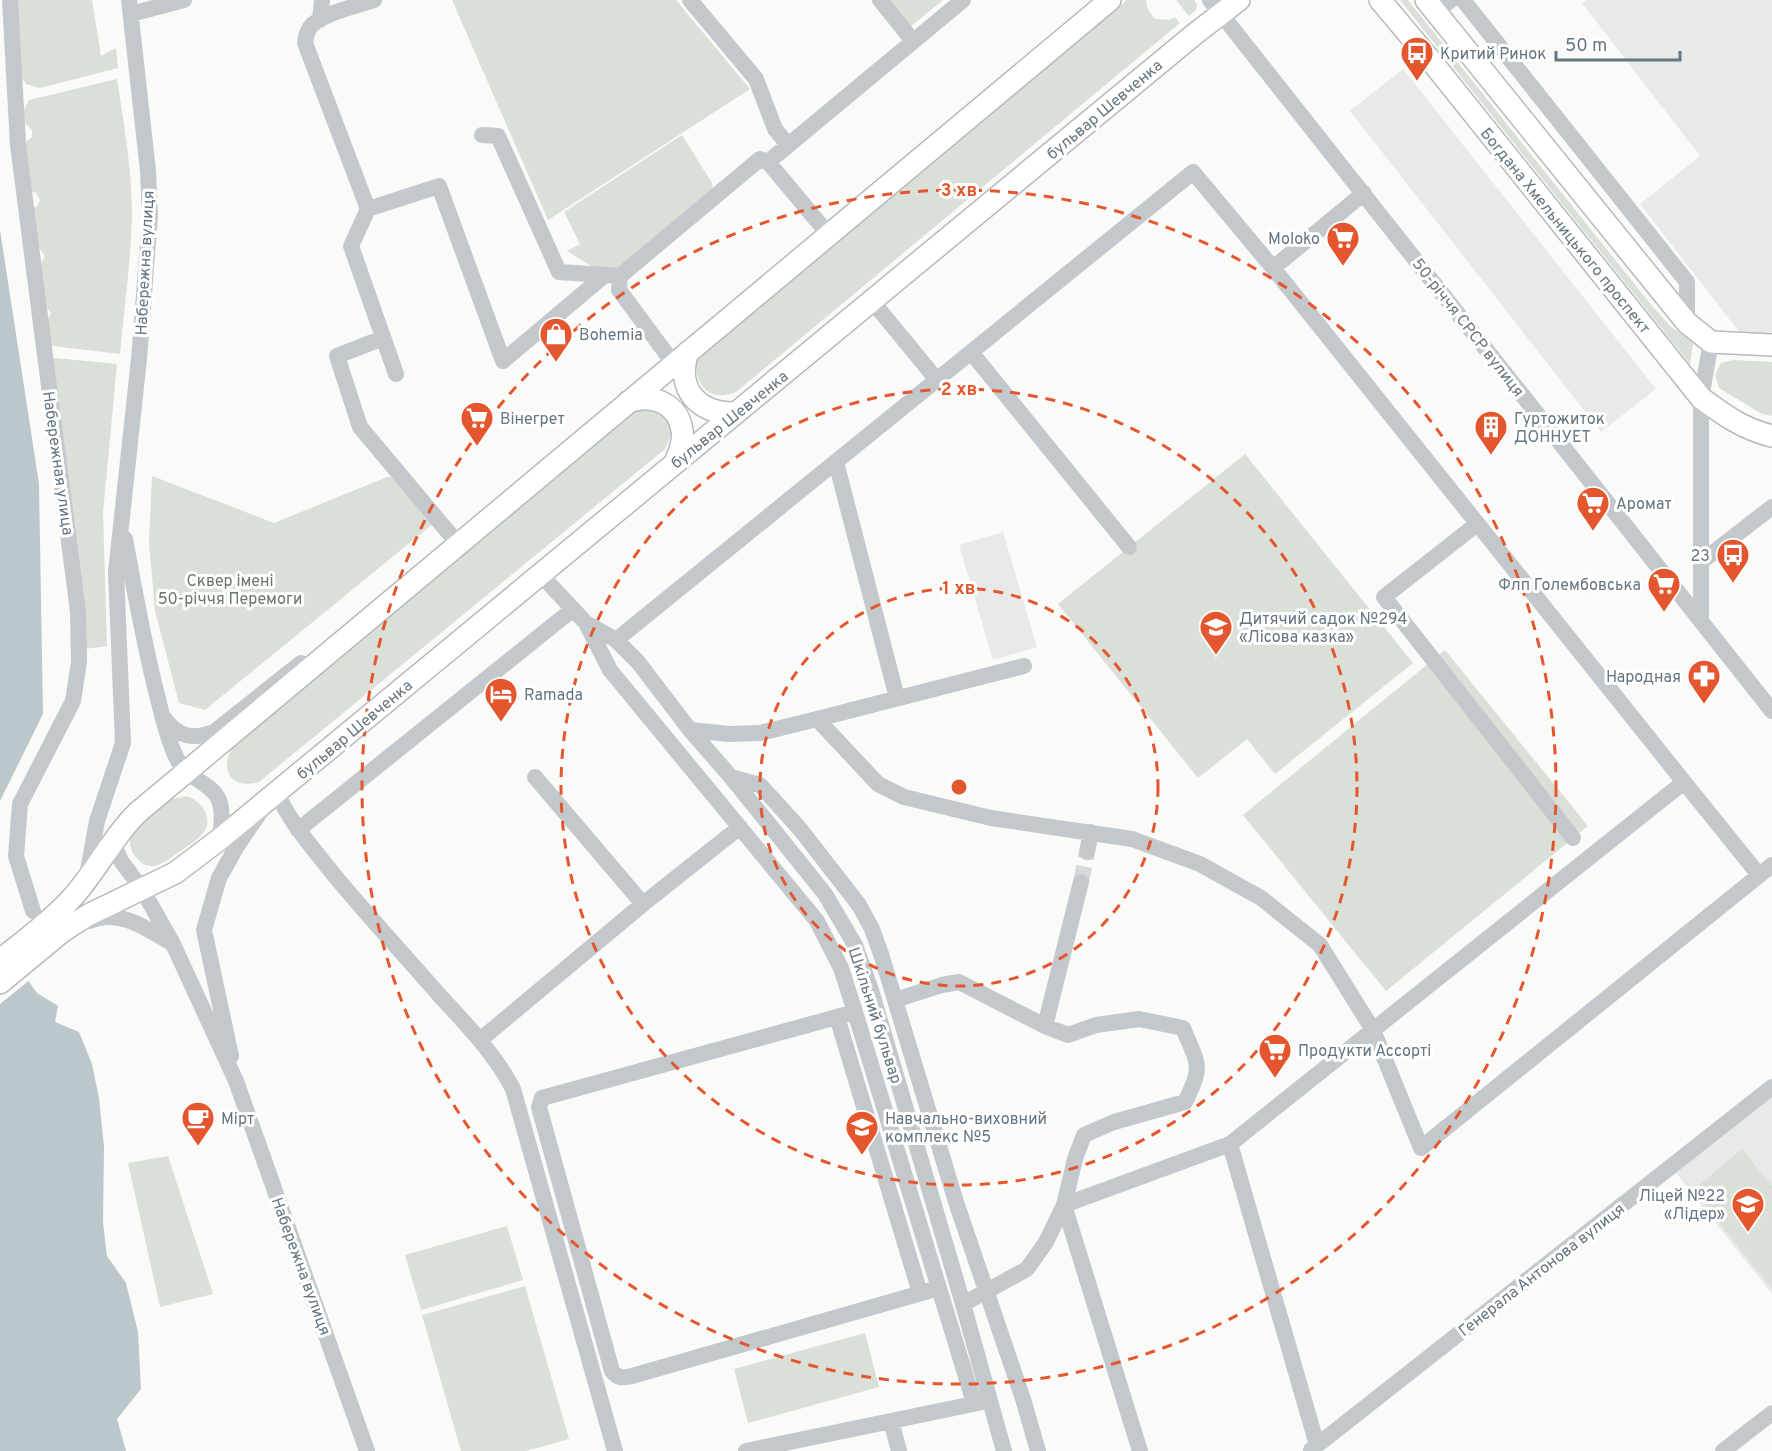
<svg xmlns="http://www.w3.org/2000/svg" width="1772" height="1451" viewBox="0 0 1772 1451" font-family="Overpass,sans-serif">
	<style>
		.built { fill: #e8e9e9 }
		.green { fill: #dadfd7 }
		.water { fill: #bbc7cb }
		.pier { fill: #fafaf8 }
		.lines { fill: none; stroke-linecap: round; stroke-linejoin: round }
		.minor-tunnel { stroke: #d5d9db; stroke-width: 16; stroke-dasharray: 16 8; stroke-linecap: butt }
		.major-casing { stroke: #b5babe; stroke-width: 24 }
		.minor { stroke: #c3c8cc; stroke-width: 16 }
		.major { stroke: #fff; stroke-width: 21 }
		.ring { fill: none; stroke: #e4572e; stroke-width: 3; stroke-dasharray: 10 8 }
		.labels { text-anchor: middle; stroke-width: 6; stroke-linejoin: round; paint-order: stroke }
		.poi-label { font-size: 16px; fill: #657683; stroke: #fff; text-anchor: start }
		.street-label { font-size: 16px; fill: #657683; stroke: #fff }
		.park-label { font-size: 16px; fill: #687a64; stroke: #fff }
		.centre { fill: #e4572e; stroke: #fff; stroke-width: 3 }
		.ring-label { font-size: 18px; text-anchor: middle; font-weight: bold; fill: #e4572e; stroke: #fff; stroke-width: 6; stroke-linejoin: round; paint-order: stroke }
	</style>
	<rect width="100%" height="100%" fill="#fafaf8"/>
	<path class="built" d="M1586,0H1772V341L1747,342L1640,204L1700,156L1582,3Z
		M1403,69L1656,389L1601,432L1350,111Z
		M1003,532L1037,647L993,660L959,545Z
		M1772,1096V1294L1676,1173Z"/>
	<path class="green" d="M15,0H92L101,56L116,48L118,68L40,88L26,84L20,75Z
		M452,0H676L750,89L548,220Z
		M888,0H943L910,27Z
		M1127,0H1146L1147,8L1155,19L1169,20L1175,17L1180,23L736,392C711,402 696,388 696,362L704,353Z
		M1176,0H1194L1197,5L1196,10L1189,16Z
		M1400,0H1408L1648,301L1670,326L1693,343L1690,364Z
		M117,79C124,124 132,170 132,216C131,262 124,308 120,354L53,346L50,344L47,321L51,313L45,305L41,264L45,256L39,248L31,209L37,206L40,200L36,193L30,191L24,143L32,137V130L27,125L24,124V110L29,100Z
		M682,135L712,183L713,189L620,268L596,269L567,251L580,244L564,212Z
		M56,358L117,364L103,513L107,646L85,649L53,360Z
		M1734,360L1772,362V416L1762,414L1719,388L1715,375L1721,363Z
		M646,410C670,413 677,428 665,449L259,782C232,790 219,771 232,748L636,411Z
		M1245,454L1413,663L1275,774L1247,739L1198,778L1058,604Z
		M152,476L274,523L387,477H393L434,523L205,710L179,703L155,611L149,542Z
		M1445,650L1588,826L1386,991L1243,815Z
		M187,796C202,801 216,821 201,835C195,842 186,847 179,852C171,857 161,867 150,866C144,866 139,861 135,856C130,850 129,842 131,834L165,803L171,799Z
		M1742,1149L1772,1186V1289L1693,1190Z
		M168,1156L213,1294L160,1307L128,1163Z
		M507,1226L523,1280L421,1310L405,1255Z
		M525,1286L569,1439L526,1451H461L422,1315Z
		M865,1333L879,1387L748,1423L734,1369Z"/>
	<path class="water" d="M0,230L39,484L43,714L0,801Z
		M0,942L37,993L58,1006L55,1022L79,1032L92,1064L99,1098L104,1147L103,1223L107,1256L126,1283L138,1332L141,1389L117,1419L126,1451H0Z"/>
	<path class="pier" d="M3,941L31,979L0,1004V943Z"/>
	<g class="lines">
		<path class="minor-tunnel" d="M1081,882L1087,852"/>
		<g class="major-casing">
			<path id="major" d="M1380,0L1432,62L1701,398C1724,415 1743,429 1772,436
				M1426,0L1687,323L1711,342L1772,345
				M688,352C675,390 699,414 736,413
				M628,402C651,393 678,403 682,430C684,442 679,452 675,463
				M0,960C24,941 50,922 71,899C96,872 111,839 137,813L1110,0
				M0,983L63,931L88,915L175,873L220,839L1196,33L1239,0"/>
		</g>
		<path class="minor" d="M10,0L18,145L78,612L79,662L73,701L20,804L16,856L33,911
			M374,0C357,6 325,13 312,25C307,30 306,36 305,43L368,209L351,246L396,374
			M690,0L756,79L775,129L788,145
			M880,0L913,41
			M1210,0L1772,711
			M1463,0L1687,282V323
			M1436,12L1451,0
			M131,14L184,0
			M320,20L322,0
			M482,135L498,136L559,272L605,275
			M768,162L963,0
			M368,209L439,186L503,361L605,275L620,276L760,159L768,162L829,235
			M1273,268L1684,782
			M620,276L619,290L674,364
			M872,301L937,380
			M383,338L337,356L360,427L459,545
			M971,352L1129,547
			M836,462L897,698
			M1477,524L1384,597L1573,838
			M125,539C134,588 143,638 155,687C161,710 166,736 176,757C187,780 209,781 218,798C224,810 221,827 220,839
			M1701,562L1772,507
			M540,574L586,623L616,640L638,662L690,730L731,777L825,894L855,945L871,990L963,1304L1004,1451
			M1701,621V398L1711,342
			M586,623L610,670L817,921L841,968L855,1012L542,1098L539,1107L612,1371C618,1379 623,1378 632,1376L939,1288L974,1403
			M616,640L1193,172L1273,268L1364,193
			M164,718C178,737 192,740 214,732L301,663
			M817,719L1024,666
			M690,730L729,734L760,733L817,719L878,784L904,797L991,818L1132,839L1200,864L1261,898L1320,945L1373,1030L1421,1148L1772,865
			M535,777L643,904
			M731,777L760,785L800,829L859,905L872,929L881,954L895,1000L942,985L959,982L1045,1026L1081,882
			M277,793C289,820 307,841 326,865C362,910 402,952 440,996C467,1025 495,1054 513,1089L615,1451
			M298,830L572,610
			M120,832L117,837L116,850L121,861L142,889L173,944L236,1081L367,1451
			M1087,852L1091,832
			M87,876L97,821L123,743L116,572L139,359L150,216L148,171L129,0
			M89,921C120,908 147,929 173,944
			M895,1000L956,1202L1023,1399L1038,1451
			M855,1012L939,1288
			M837,1017L920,1293
			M480,1040L643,904L740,827
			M231,1056L204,930L219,878L237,846L261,811
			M963,1304L1027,1269L1046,1242L1064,1205L1075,1159L1084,1135L1114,1122L1185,1102C1204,1065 1198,1065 1183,1028L1139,1019L1096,1025L1068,1035L1045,1026
			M891,1421L899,1451
			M1317,1445L1230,1144L1684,782L1759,875
			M1311,1450L1772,1087
			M746,1451L983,1402
			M1140,1451L1064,1205L1230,1144
			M1723,1451L1772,1413"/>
		<use href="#major" class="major"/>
	</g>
	<g class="ring">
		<circle cx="959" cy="787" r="199"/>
		<circle cx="959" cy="787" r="398"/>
		<circle cx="959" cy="787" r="597"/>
	</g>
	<defs>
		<g id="bus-pin" transform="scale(1.725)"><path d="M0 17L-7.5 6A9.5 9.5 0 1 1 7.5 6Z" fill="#e4572e" stroke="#fff"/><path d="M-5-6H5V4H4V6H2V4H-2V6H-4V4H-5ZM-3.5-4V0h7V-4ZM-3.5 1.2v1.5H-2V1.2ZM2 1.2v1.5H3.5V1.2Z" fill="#fff"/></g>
		<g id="supermarket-pin" transform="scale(1.725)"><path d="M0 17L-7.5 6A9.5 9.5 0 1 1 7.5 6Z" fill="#e4572e" stroke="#fff"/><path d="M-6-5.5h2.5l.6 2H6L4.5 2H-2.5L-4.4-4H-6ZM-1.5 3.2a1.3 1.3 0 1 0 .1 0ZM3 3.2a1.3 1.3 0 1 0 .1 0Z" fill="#fff"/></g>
		<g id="shop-pin" transform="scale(1.725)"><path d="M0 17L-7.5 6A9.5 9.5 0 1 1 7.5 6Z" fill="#e4572e" stroke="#fff"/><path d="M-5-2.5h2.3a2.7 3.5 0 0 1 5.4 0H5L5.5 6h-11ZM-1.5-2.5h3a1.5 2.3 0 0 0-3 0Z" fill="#fff"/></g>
		<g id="building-pin" transform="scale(1.725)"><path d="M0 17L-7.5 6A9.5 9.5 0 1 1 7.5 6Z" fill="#e4572e" stroke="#fff"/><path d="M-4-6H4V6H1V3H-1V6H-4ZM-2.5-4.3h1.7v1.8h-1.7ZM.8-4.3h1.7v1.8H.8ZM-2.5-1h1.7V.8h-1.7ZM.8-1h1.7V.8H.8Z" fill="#fff"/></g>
		<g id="school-pin" transform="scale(1.725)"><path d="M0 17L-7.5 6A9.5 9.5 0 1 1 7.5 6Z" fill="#e4572e" stroke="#fff"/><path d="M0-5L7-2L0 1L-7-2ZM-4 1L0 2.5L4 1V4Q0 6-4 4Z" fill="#fff"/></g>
		<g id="pharmacy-pin" transform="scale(1.725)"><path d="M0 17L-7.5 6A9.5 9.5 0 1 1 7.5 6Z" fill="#e4572e" stroke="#fff"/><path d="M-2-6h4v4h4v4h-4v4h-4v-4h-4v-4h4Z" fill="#fff"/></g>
		<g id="hotel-pin" transform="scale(1.725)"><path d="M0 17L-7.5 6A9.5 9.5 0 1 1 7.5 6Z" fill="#e4572e" stroke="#fff"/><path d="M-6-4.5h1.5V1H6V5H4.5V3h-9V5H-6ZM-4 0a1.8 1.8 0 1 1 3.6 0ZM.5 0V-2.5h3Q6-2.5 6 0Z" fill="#fff"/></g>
		<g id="cafe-pin" transform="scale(1.725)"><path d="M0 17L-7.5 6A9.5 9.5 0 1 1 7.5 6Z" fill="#e4572e" stroke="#fff"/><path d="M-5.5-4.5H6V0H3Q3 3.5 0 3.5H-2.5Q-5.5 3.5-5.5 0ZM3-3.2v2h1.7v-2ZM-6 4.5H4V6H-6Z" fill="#fff"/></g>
	</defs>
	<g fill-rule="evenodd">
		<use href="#bus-pin" x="1417" y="53"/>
		<use href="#supermarket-pin" x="1343" y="238"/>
		<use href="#shop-pin" x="556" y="334"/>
		<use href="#supermarket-pin" x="477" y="418"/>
		<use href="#building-pin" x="1491" y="427"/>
		<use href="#supermarket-pin" x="1593" y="503"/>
		<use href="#bus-pin" x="1733" y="555"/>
		<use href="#supermarket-pin" x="1664" y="584"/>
		<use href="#school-pin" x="1216" y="627"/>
		<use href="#pharmacy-pin" x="1704" y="676"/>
		<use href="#hotel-pin" x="501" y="694"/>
		<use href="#supermarket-pin" x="1275" y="1050"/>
		<use href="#cafe-pin" x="198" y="1118"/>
		<use href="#school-pin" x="862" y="1127"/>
		<use href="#school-pin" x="1748" y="1204"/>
	</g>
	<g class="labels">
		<g class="poi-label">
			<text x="1440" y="59">Критий Ринок</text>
			<text x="1320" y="244" text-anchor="end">Moloko</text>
			<text x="579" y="340">Bohemia</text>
			<text x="500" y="424">Вінегрет</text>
			<text x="1514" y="424">Гуртожиток<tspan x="1514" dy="18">ДОННУЕТ</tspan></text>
			<text x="1616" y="509">Аромат</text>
			<text x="1710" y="561" text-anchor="end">23</text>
			<text x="1641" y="590" text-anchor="end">Флп Голембовська</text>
			<text x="1239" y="624">Дитячий садок №294<tspan x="1239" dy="18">«Лісова казка»</tspan></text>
			<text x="1681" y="682" text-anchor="end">Народная</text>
			<text x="524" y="700">Ramada</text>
			<text x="1298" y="1056">Продукти Ассорті</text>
			<text x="221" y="1124">Мірт</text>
			<text x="885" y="1124">Навчально-виховний<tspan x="885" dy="18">комплекс №5</tspan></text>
			<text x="1725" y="1201" text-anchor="end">Ліцей №22<tspan x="1725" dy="18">«Лідер»</tspan></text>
		</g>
		<g class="street-label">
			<text transform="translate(1104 109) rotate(-40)" y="6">бульвар Шевченка</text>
			<text transform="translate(1566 230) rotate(51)" y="6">Богдана Хмельницького проспект</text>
			<text transform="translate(144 263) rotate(-87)" y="6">Набережна вулиця</text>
			<text transform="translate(1469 327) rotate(52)" y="6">50-річчя СРСР вулиця</text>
			<text transform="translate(729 419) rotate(-39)" y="6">бульвар Шевченка</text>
			<text transform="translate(59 463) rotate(82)" y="6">Набережная улица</text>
			<text transform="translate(354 729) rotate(-40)" y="6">бульвар Шевченка</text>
			<text transform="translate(876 1015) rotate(72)" y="6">Шкільний бульвар</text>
			<text transform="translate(302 1266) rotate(70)" y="6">Набережна вулиця</text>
			<text transform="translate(1541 1269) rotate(-38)" y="6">Генерала Антонова вулиця</text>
		</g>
		<g class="park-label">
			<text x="230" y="586">Сквер імені<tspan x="230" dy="18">50-річчя Перемоги</tspan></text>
		</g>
	</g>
	<circle cx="959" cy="787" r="9" class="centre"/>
	<g class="ring-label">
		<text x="959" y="196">3 хв</text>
		<text x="959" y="395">2 хв</text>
		<text x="959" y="594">1 хв</text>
	</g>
	<path d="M1556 51v9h124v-9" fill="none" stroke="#657683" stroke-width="3"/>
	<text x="1565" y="51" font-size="18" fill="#657683" stroke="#ffffff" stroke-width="4.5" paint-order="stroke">50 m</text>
</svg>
